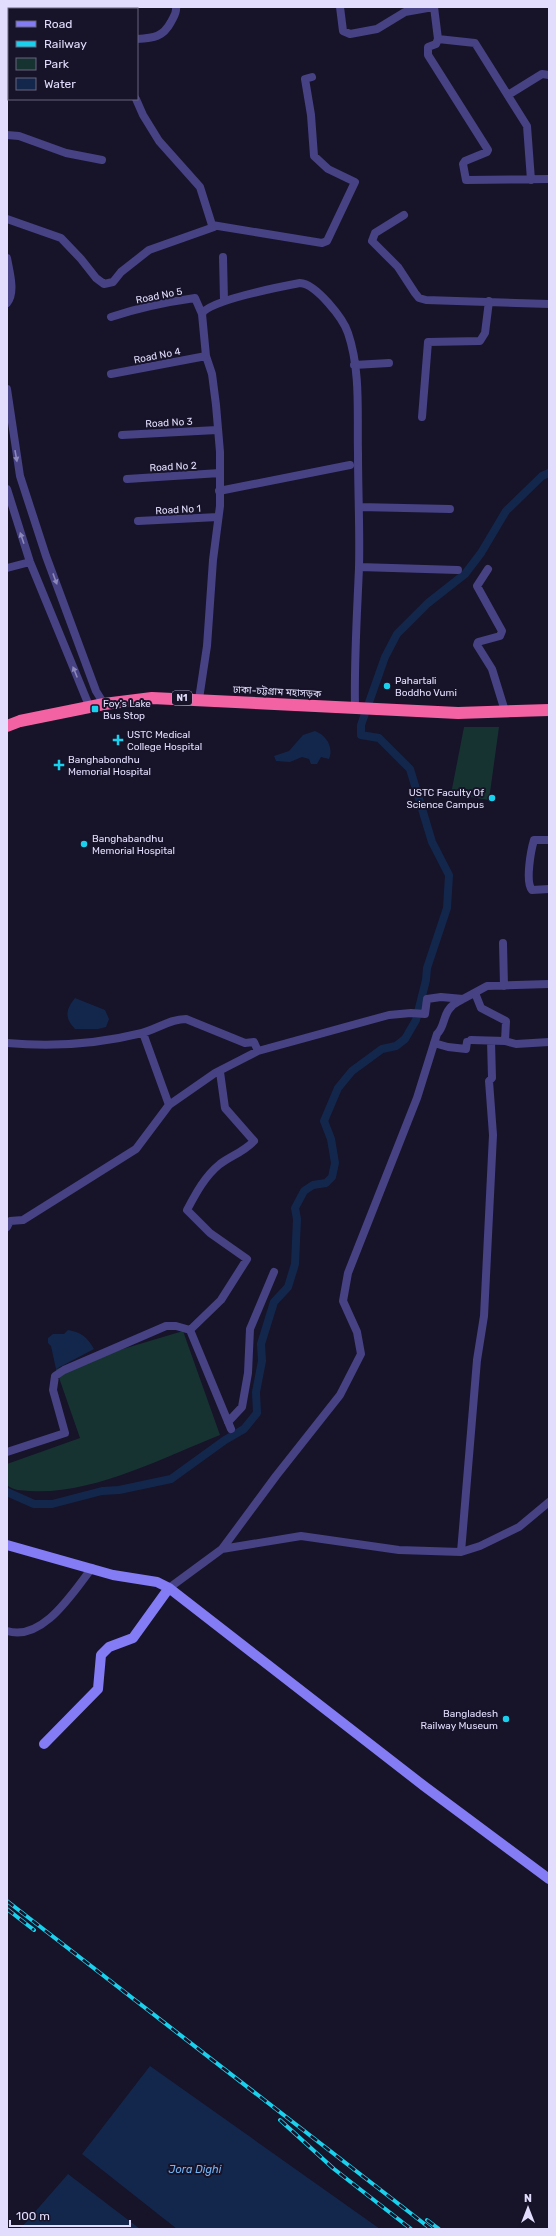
<svg xmlns="http://www.w3.org/2000/svg" width="556" height="2236" viewBox="0 0 556 2236" font-family="Rubik,'Noto Sans Bengali',sans-serif">
	<style>
		.green { fill: #163332 }
		.water { fill: #13274c }
		.lines { fill: none; stroke-linecap: round; stroke-linejoin: round }
		.canal { stroke: #13274c; stroke-width: 8 }
		.street { stroke: #464284; stroke-width: 8 }
		.secondary { stroke: #837cf5; stroke-width: 10 }
		.highway { stroke: #f362a3; stroke-width: 12 }
		.rail-casing { stroke: #19d1ed; stroke-width: 4 }
		.rail { stroke: #171329; stroke-width: 2.5; stroke-dasharray: 8; stroke-linecap: butt }
		.oneway { fill: #8c88ba }
		.poi-dot { fill: #19d1ed; stroke: #171329; stroke-width: 1.5 }
		.labels { text-anchor: middle; stroke-width: 4; stroke-linejoin: round; paint-order: stroke }
		.shield { fill: #171329; stroke: #a5a0bd; stroke-width: 1 }
		.shield-label { font-size: 9px; font-weight: bold; fill: #e2ddfc }
		.street-label { font-size: 10px; fill: #e2ddfc; stroke: #171329 }
		.poi-label { font-size: 10px; fill: #e2ddfc; stroke: #171329; text-anchor: start }
		.water-label { font-size: 11px; font-style: italic; fill: #74b5f4; stroke: #171329 }
	</style>
	<rect width="100%" height="100%" fill="#171329"/>
	<path class="green" d="M464,727H499L489,800L451,794Z
		M183,1331L220,1435C162,1458 92,1495 30,1491C21,1490 14,1491 7,1485V1464L80,1438L56,1369Z"/>
	<path class="water" d="M315,731C326,735 334,747 329,759L321,757L317,764H311L309,759L302,757L290,762L276,761L274,756L289,751L303,735Z
		M75,998L105,1010L109,1019L106,1027L98,1029H75C64,1018 66,1009 75,998Z
		M68,1330C81,1332 87,1337 94,1349L56,1369L51,1346L48,1343V1338L53,1334H64Z
		M150,2066L380,2229H177L82,2154Z
		M68,2174L140,2229H20Z"/>
	<g class="lines">
		<path class="canal" d="M7,1492L34,1504H52L102,1491L119,1490L171,1479L225,1440L244,1429L257,1413L256,1392L262,1361L261,1344L274,1302L288,1287L295,1264L297,1219L295,1208L304,1191L313,1185L326,1183L332,1177L335,1163L331,1139L324,1121L338,1088L352,1071L382,1049L396,1046L405,1039L416,1020L426,980L427,968L447,908L449,875L432,842L410,769L379,738L361,735V725L385,657L397,634L428,603L465,574L481,553L506,511L542,476L549,473"/>
		<path class="street" d="M32,7L34,9
			M340,7L343,31L350,34L377,29L405,12L433,7
			M434,7L438,39L436,44L428,47V55L488,150L487,152L465,161L463,164L466,180L549,179
			M137,39C154,38 163,37 171,22C174,16 177,13 176,7
			M438,39L475,43L527,126L531,180
			M508,95L542,74L549,75
			M136,99L143,115L159,141L200,187L212,225L322,243L327,241L355,182L328,169L314,156L311,115L305,79L312,77
			M7,135L19,136L66,153L102,160
			M404,215L375,233L372,241L398,267L415,293L419,298L426,300L549,304
			M7,219L61,238L81,259L96,278L104,284L113,282L121,272L149,250L214,227
			M223,257L224,301
			M7,258C9,270 16,293 7,303
			M202,314C206,301 284,286 300,283C316,284 343,318 348,333C361,371 357,415 358,453C358,492 360,530 359,568C357,615 354,661 355,707
			M111,317C138,308 166,302 195,298L202,314L206,356L212,374L216,405L220,452V506L213,560L207,646L199,699
			M354,365L389,363
			M111,374L206,356
			M7,389L20,476L46,556L96,691L104,704
			M422,417L428,342L480,341L485,333L489,301
			M122,435L217,430
			M127,479L220,473
			M7,489L30,562L90,708
			M219,491L350,465
			M359,507L450,509
			M138,521L218,517
			M359,567L458,570
			M7,568L30,562
			M488,569L477,586L502,631L500,636L478,642L477,645L492,669L505,711
			M549,840H534C531,850 525,882 532,890L549,889
			M503,943L504,986
			M475,993L481,1008L506,1021L505,1041L516,1044L549,1042
			M143,1033L169,1105
			M471,1040L505,1041
			M7,1043C52,1047 98,1044 142,1033C157,1029 170,1019 186,1019L245,1043L254,1042L258,1051L389,1015L411,1013L425,1014L427,999L441,997L463,999L487,986L549,984
			M434,1043L448,1047L466,1049L467,1042
			M7,1227L10,1221L23,1220L136,1149L169,1105L215,1073L258,1051
			M190,1330L221,1300L247,1259L210,1233L187,1210C196,1193 205,1176 220,1164C232,1155 242,1153 254,1141L225,1108L220,1072
			M228,1422L242,1407L248,1373L250,1329L274,1272
			M7,1452L65,1433L53,1390L55,1376L64,1370L166,1326H176L190,1330L231,1429
			M222,1549L276,1476L340,1395L361,1354L357,1332L343,1301L348,1273L417,1098L437,1034C445,1027 443,1013 452,1006C455,1003 460,1001 463,999
			M461,1552L477,1360L484,1316L493,1135L489,1081L492,1078L491,1041
			M169,1588L222,1549L301,1536L399,1550L461,1552L480,1546L519,1527L549,1502
			M7,1631C43,1642 73,1592 92,1568"/>
		<path class="secondary" d="M7,1545L113,1575L157,1582L169,1588L424,1786L549,1879
			M44,1744L98,1689L101,1655L109,1647L133,1638L169,1588"/>
		<path class="highway" d="M7,726L20,721L104,704L152,698L458,713L549,710"/>
		<g class="rail-casing">
			<path id="rail" d="M7,1901L431,2229
				M7,1909L34,1930
				M280,2120L334,2169L411,2229
				M427,2220L439,2229"/>
		</g>
		<use href="#rail" class="rail"/>
	</g>
	<defs><path id="oneway-solid" d="M-6-.8H1V-3.2L6.5 0L1 3.2V.8H-6Z"/></defs>
	<g class="oneway">
		<use href="#oneway-solid" transform="translate(16 456) rotate(80)"/>
		<use href="#oneway-solid" transform="translate(22 538) rotate(-109)"/>
		<use href="#oneway-solid" transform="translate(55 579) rotate(70)"/>
		<use href="#oneway-solid" transform="translate(75 672) rotate(-112)"/>
	</g>
	<g class="poi-dot">
		<circle cx="387" cy="686" r="4"/>
		<rect x="91" y="705" width="8" height="8" rx="2"/>
		<path d="M116 734h4v4h4v4h-4v4h-4v-4h-4v-4h4z"/>
		<path d="M57 759h4v4h4v4h-4v4h-4v-4h-4v-4h4z"/>
		<circle cx="492" cy="798" r="4"/>
		<circle cx="84" cy="844" r="4"/>
		<circle cx="506" cy="1719" r="4"/>
	</g>
	<g class="labels">
		<rect class="shield" x="172" y="691" width="20" height="14" rx="3"/>
		<g class="shield-label">
			<text x="182" y="701">N1</text>
		</g>
		<g class="street-label">
			<text transform="translate(159 295) rotate(-11)" y="4">Road No 5</text>
			<text transform="translate(157 355) rotate(-11)" y="4">Road No 4</text>
			<text transform="translate(169 422) rotate(-3)" y="4">Road No 3</text>
			<text transform="translate(173 466) rotate(-3)" y="4">Road No 2</text>
			<text transform="translate(178 509) rotate(-3)" y="4">Road No 1</text>
			<text transform="translate(277 691) rotate(3)" y="4">ঢাকা-চট্টগ্রাম মহাসড়ক</text>
		</g>
		<g class="poi-label">
			<text x="395" y="684">Pahartali<tspan x="395" dy="12">Boddho Vumi</tspan></text>
			<text x="103" y="707">Foy's Lake<tspan x="103" dy="12">Bus Stop</tspan></text>
			<text x="127" y="738">USTC Medical<tspan x="127" dy="12">College Hospital</tspan></text>
			<text x="68" y="763">Banghabondhu<tspan x="68" dy="12">Memorial Hospital</tspan></text>
			<text x="484" y="796" text-anchor="end">USTC Faculty Of<tspan x="484" dy="12">Science Campus</tspan></text>
			<text x="92" y="842">Banghabandhu<tspan x="92" dy="12">Memorial Hospital</tspan></text>
			<text x="498" y="1717" text-anchor="end">Bangladesh<tspan x="498" dy="12">Railway Museum</tspan></text>
		</g>
		<g class="water-label">
			<text x="195" y="2173">Jora Dighi</text>
		</g>
	</g>
	<rect width="556" height="2236" fill="none" stroke="#e2ddfc" stroke-width="16"/>
	<rect x="8" y="8" width="130" height="92" fill="#171329" stroke="#68647d"/>
	<rect x="16" y="21" width="20" height="6" fill="#837cf5" stroke="#68647d"/>
	<text x="44" y="28" font-size="12" fill="#e2ddfc">Road</text>
	<rect x="16" y="41" width="20" height="6" fill="#19d1ed" stroke="#68647d"/>
	<text x="44" y="48" font-size="12" fill="#e2ddfc">Railway</text>
	<rect x="16" y="58" width="20" height="12" fill="#163332" stroke="#68647d"/>
	<text x="44" y="68" font-size="12" fill="#e2ddfc">Park</text>
	<rect x="16" y="78" width="20" height="12" fill="#13274c" stroke="#68647d"/>
	<text x="44" y="88" font-size="12" fill="#e2ddfc">Water</text>
	<g transform="translate(528 2208)" stroke="#171329" stroke-width="3" paint-order="stroke">
	<path d="M0-3L7 15L0 10L-7 15Z" fill="#e2ddfc"/>
	<text y="-6" font-size="11" font-weight="bold" text-anchor="middle" fill="#e2ddfc">N</text>
	</g>
	<path d="M10 2220v6h120v-6" fill="none" stroke="#e2ddfc" stroke-width="2"/>
	<text x="16" y="2220" font-size="12" fill="#e2ddfc" stroke="#171329" stroke-width="3" paint-order="stroke">100 m</text>
</svg>
